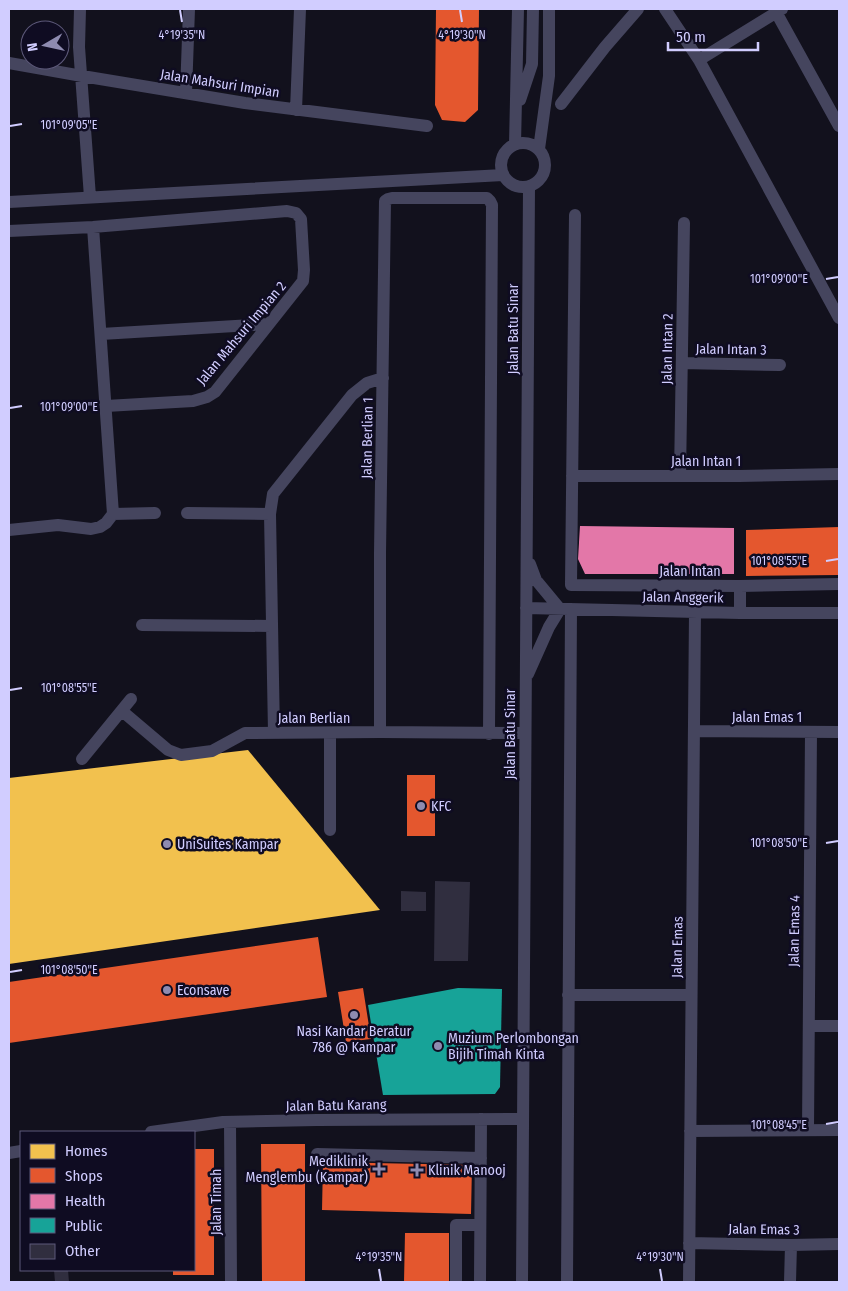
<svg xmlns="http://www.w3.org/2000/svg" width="848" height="1291" viewBox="0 0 848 1291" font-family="'Fira Sans Condensed',sans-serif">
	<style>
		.homes { fill: #f2c14e }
		.shops { fill: #e4572e }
		.health { fill: #e377a8 }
		.public { fill: #17a398 }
		.building { fill: #302e3f }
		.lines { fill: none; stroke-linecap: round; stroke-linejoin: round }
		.minor { stroke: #45455e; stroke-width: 12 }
		.ticks { fill: none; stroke: #d1cdff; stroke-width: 2 }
		.poi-dot { fill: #8e8bb0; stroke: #0f0c22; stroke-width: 2 }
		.labels { text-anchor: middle; stroke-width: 5; stroke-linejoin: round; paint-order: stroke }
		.street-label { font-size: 14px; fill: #d1cdff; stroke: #0f0c22 }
		.poi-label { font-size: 14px; fill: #d1cdff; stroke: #0f0c22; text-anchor: start }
		.ticks-label { font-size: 12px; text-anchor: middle; fill: #d1cdff; stroke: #0f0c22; stroke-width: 5; stroke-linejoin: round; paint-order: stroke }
	</style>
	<rect width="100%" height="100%" fill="#12111d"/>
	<path class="homes" d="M248,750L380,910L9,964V778Z"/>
	<path class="shops" d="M436,9H479L478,110L465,122L442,120L435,105Z
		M839,527V575L746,576V530Z
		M407,775H435V836H407Z
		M318,937L327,997L9,1043V982Z
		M363,988L371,1039L346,1042L338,992Z
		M261,1144H305V1282H262Z
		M194,1149H214V1275H173V1270H194Z
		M323,1162L472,1165L471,1214L322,1210Z
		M405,1233H449V1282H404Z"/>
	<path class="health" d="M580,526L734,528V574H585L578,559Z"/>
	<path class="public" d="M458,988L502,989L500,1087L495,1094L383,1095L368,1005Z"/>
	<path class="building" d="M435,881L470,882L468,961H434Z
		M401,891L426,892V911H401Z
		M54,1270H68L69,1282H55Z"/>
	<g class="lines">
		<path class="minor" d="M80,9L79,47L90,197
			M665,9L699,60L839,318
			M776,12L839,126
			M699,60L782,9
			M9,63L82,76L245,103L427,126
			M186,93L189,9
			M520,100L532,64L533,9
			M561,104L605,47L638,9
			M296,110L300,9
			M501 165a22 22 0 1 1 44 0a22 22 0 1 1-44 0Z
			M515,144L518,9
			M539,149L549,76V9
			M9,202L503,175
			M575,215L571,585L740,586L839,584
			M9,231L93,227L287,211L296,213L301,219L304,270L303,281L215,392L207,397L193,401L106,406
			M101,334L268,324
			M682,363L780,365
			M572,476H739L839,474
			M680,476L684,223
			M187,513L270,514
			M113,514L155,513
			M9,530L58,525L91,529L100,527L106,523L113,514L93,227
			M530,564L536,580L560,609
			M526,608L740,613H839
			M740,613V586
			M142,625L272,626
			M528,674L549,627L560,609
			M122,711L168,750L181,755L212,751L245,733L380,732L525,733
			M694,731L839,732
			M380,732V553L385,201L388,199L392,198H487L490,201L492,205L489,734
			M274,733L270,514L273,494L352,395L367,383L383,378
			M82,759L131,699
			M330,830V733
			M568,995H691
			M809,1026H839
			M230,1122L231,1282
			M808,1130L811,732
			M690,1131L839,1130
			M151,1132L223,1122L317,1120L523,1119
			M9,1153L21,1151
			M317,1154L481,1158
			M689,1243L791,1245L839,1244
			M456,1282V1225H480
			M480,1282L481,1119
			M522,1282L529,187
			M567,1282L571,609
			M689,1282L695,612
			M790,1282L791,1245"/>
	</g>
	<path class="ticks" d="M180,10L182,22M460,10L462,22M10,126L22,124M826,279L838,277M10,408L22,406M826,561L838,559M10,690L22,688M826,843L838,841M10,972L22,970M826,1124L838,1122M379,1269L381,1281M660,1269L662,1281"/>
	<g class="poi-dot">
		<circle cx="421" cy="806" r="5"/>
		<circle cx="167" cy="844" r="5"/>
		<circle cx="167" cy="990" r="5"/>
		<circle cx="354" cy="1015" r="5"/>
		<circle cx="438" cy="1046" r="5"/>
		<path d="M376.5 1161.5h5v5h5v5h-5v5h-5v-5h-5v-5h5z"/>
		<path d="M414.5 1162.5h5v5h5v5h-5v5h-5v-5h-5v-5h5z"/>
	</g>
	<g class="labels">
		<g class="street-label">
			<text transform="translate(220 83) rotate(9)" y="5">Jalan Mahsuri Impian</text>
			<text transform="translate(513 329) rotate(-90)" y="5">Jalan Batu Sinar</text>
			<text transform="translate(241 333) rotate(-50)" y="5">Jalan Mahsuri Impian 2</text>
			<text transform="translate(667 349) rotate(-89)" y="5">Jalan Intan 2</text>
			<text transform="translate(731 349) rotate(1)" y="5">Jalan Intan 3</text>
			<text transform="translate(367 438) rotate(-89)" y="5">Jalan Berlian 1</text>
			<text x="706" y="466">Jalan Intan 1</text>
			<text x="690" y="576">Jalan Intan</text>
			<text transform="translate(683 597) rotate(1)" y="5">Jalan Anggerik</text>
			<text x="767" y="722">Jalan Emas 1</text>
			<text x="314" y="723">Jalan Berlian</text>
			<text transform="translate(510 734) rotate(-90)" y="5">Jalan Batu Sinar</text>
			<text transform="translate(794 931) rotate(-89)" y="5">Jalan Emas 4</text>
			<text transform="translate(677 947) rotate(-89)" y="5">Jalan Emas</text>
			<text transform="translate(336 1105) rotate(-1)" y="5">Jalan Batu Karang</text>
			<text transform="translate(216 1202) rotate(-90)" y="5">Jalan Timah</text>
			<text transform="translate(764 1229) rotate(1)" y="5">Jalan Emas 3</text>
		</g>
		<g class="poi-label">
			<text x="431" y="811">KFC</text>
			<text x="177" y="849">UniSuites Kampar</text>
			<text x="177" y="995">Econsave</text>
			<text x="354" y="1036" text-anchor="middle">Nasi Kandar Beratur<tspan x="354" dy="16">786 @ Kampar</tspan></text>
			<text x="448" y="1043">Muzium Perlombongan<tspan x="448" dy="16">Bijih Timah Kinta</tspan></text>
			<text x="368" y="1166" text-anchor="end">Mediklinik<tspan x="368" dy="16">Menglembu (Kampar)</tspan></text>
			<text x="428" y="1175">Klinik Manooj</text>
		</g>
	</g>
	<g class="ticks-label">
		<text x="182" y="39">4°19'35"N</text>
		<text x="462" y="39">4°19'30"N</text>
		<text x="69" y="129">101°09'05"E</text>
		<text x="779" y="283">101°09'00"E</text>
		<text x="69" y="411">101°09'00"E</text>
		<text x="779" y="565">101°08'55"E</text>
		<text x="69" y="692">101°08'55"E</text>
		<text x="779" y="847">101°08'50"E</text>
		<text x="69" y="974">101°08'50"E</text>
		<text x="779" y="1129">101°08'45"E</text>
		<text x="379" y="1261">4°19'35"N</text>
		<text x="660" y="1261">4°19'30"N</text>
	</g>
	<rect width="848" height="1291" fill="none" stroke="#d1cdff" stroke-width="20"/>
	<rect x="20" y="1131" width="175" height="140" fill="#0f0c22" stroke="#5d597a"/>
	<rect x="30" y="1144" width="25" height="15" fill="#f2c14e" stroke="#5d597a"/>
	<text x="65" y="1156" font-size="15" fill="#d1cdff">Homes</text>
	<rect x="30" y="1168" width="25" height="15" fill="#e4572e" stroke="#5d597a"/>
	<text x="65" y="1181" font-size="15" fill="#d1cdff">Shops</text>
	<rect x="30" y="1194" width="25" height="15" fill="#e377a8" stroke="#5d597a"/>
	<text x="65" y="1206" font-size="15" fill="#d1cdff">Health</text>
	<rect x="30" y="1218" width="25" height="15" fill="#17a398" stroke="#5d597a"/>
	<text x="65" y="1231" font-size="15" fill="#d1cdff">Public</text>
	<rect x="30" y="1244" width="25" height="15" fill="#302e3f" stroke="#5d597a"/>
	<text x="65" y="1256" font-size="15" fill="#d1cdff">Other</text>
	<g transform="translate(45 45) rotate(261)"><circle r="24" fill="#0f0c22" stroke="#5d597a"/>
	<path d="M0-4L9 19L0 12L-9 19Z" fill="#8e8bb0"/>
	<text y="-8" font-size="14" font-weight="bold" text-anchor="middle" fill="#d1cdff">N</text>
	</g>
	<path d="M668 42v8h90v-8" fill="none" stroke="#d1cdff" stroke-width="2.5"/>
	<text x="676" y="42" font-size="15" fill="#d1cdff" stroke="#0f0c22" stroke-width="4" paint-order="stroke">50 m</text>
</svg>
